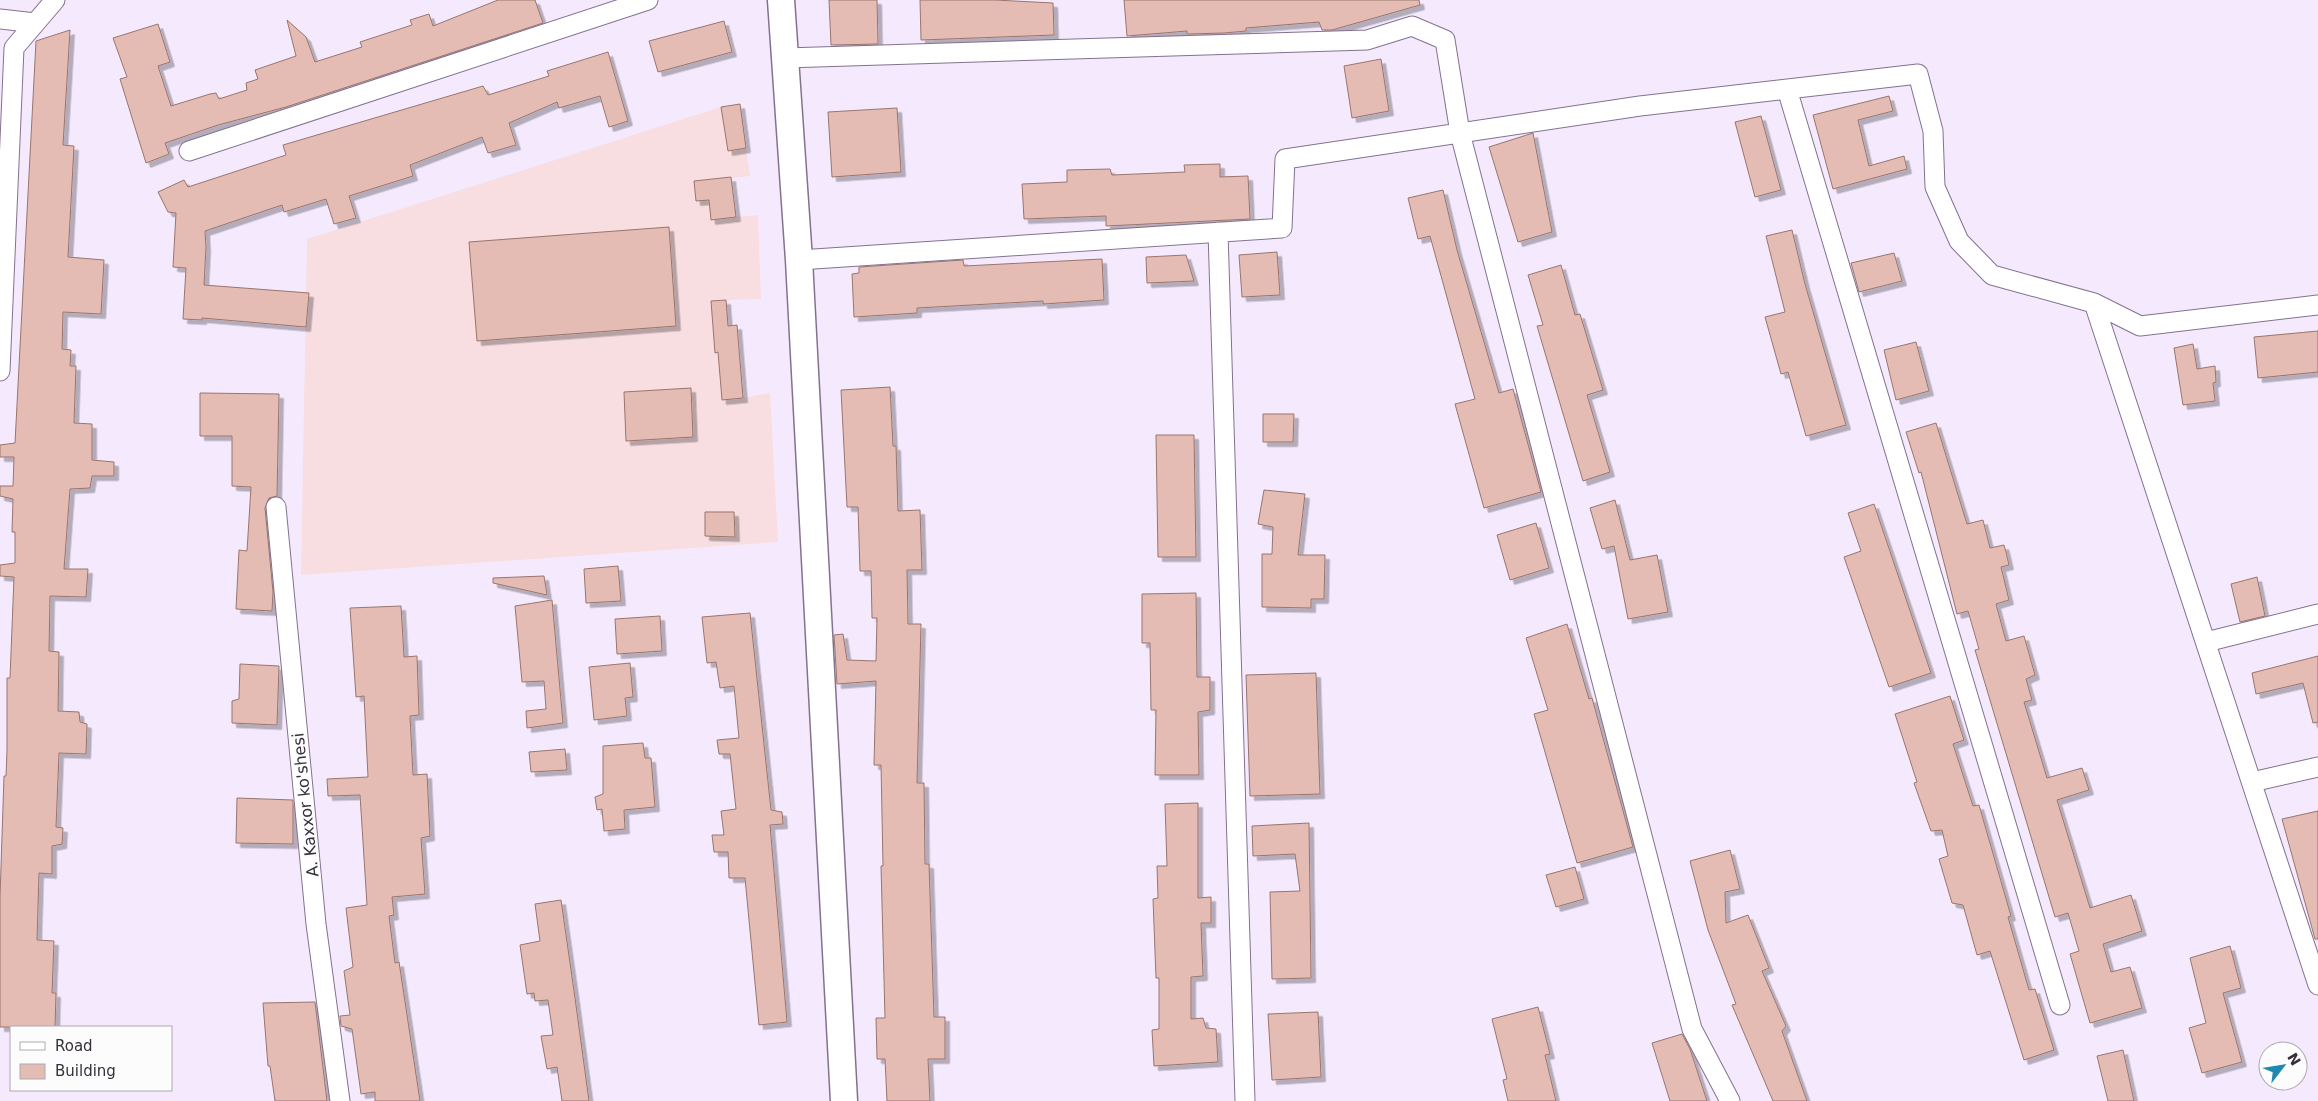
<svg xmlns="http://www.w3.org/2000/svg" width="2318" height="1101" viewBox="0 0 2318 1101" font-family="'DejaVu Sans',sans-serif">
	<style>
		.industrial { fill: #f8dde1 }
		.building { fill: #e4bcb4; stroke: #99756d; filter: url(#shadow) }
		.lines { fill: none; stroke-linecap: round; stroke-linejoin: round }
		.street-casing { stroke: #83728f; stroke-width: 21 }
		.secondary-casing { stroke: #83728f; stroke-width: 29 }
		.street { stroke: #fff; stroke-width: 19 }
		.secondary { stroke: #fff; stroke-width: 26 }
		.labels { text-anchor: middle; stroke-width: 4.5; stroke-linejoin: round; paint-order: stroke }
		.street-label { font-size: 16px; fill: #362f3b; stroke: #fcfcfc }
	</style>
	<defs>
		<filter id="shadow"><feDropShadow dx="4.5" dy="4.5" stdDeviation="0" flood-color="#0004"/></filter>
	</defs>
	<rect width="100%" height="100%" fill="#f5eafd"/>
	<path class="industrial" d="M740,104L750,176L731,178L736,217L758,215L761,299L727,300L728,325H737L743,398L770,393L778,542L301,575L307,239L721,107Z"/>
	<path class="building" d="M498,0H535L543,23L286,107L218,125L165,143L169,154L146,163L120,79L127,77L113,38L158,24L170,62L158,66L171,106L210,94L216,93L219,99L247,90L246,83L258,79L255,70L296,56L287,20L306,37L315,62L362,47L360,42L412,25L410,20L429,14L433,26Z
		M829,0H877L878,44L831,45Z
		M920,0H995L1053,3L1054,35L921,40Z
		M1124,0H1419L1420,5L1332,30H1322L1319,22L1246,28V31L1224,33L1187,34V31L1127,36Z
		M724,21L732,52L658,72L649,41Z
		M70,30L63,145L74,146L68,257L104,260L101,314L63,312L62,349L71,350L70,366H76L74,423L92,424V460L114,462V476H92L90,488L70,489L64,569H88L86,597L50,596L49,651L59,652L58,711L79,712L80,722L87,724L86,754L59,753L56,827L63,828L62,844L52,846V874L39,873L37,940L54,941L52,993H56L55,1027H0V897L4,776H6L7,750V678H10L14,577L0,576V565L15,563V532H12L13,499L0,496V486H13L14,457H0V445L15,443L36,41Z
		M608,52L628,121L609,127L600,96L559,108L557,102L509,123L516,145L488,153L482,137L410,165L413,176L349,196L356,218L334,224L326,199L284,212L282,205L205,231L206,247L204,285L309,293L306,327L202,318V320L183,319L186,268L173,267L176,213L168,212L158,192L184,180L188,187L286,155L283,145L483,86L488,95L549,76L547,71Z
		M1381,59L1389,111L1352,118L1344,66Z
		M1889,96L1893,111L1858,120L1869,166L1904,156L1907,169L1833,189L1813,115Z
		M740,104L746,148L728,151L721,107Z
		M897,108L901,172L832,177L828,112Z
		M1761,116L1781,190L1755,197L1735,122Z
		M1533,133L1552,232L1518,242L1489,147Z
		M1220,164V177L1248,176L1250,219L1106,226V216L1024,219L1022,184L1067,182V170L1110,169L1112,175L1185,172L1184,165Z
		M731,177L736,217L711,220L709,200L696,201L694,181Z
		M1443,190L1457,250L1499,393L1513,389L1541,492L1484,508L1455,404L1475,399L1430,236L1418,239L1408,198Z
		M669,227L676,326L477,341L469,242Z
		M1792,230L1805,284L1846,425L1806,436L1788,372L1781,374L1765,317L1785,312L1766,236Z
		M1277,252L1280,295L1242,297L1239,255Z
		M1894,253L1902,281L1859,292L1851,263Z
		M1186,255L1194,281L1147,283L1146,257Z
		M1102,259L1104,300L1043,304V301L917,308V313L854,317L852,274L859,273V267L963,260L964,266Z
		M1561,265L1575,315L1580,314L1603,390L1587,395L1610,472L1583,481L1537,326L1543,325L1528,275Z
		M726,300L728,326L737,325L743,398L722,400L718,352L715,353L711,301Z
		M2318,331V372L2258,378L2254,337Z
		M1916,342L1929,391L1896,400L1884,350Z
		M2193,344L2197,369L2215,366L2216,382L2213,383L2215,401L2183,405L2174,348Z
		M890,387L893,446H896L898,511L920,510L922,570H907L908,624H921L917,783H924L925,864H929L934,1017H945V1059H928L930,1101H887L885,1059H877L876,1018H885L881,866H883L881,765H874L876,681L837,684L834,635L843,634L847,660L876,661L877,618H872L871,571H860L858,507H847L841,390Z
		M691,388L693,437L626,441L624,392Z
		M200,393L279,394L277,496L269,498L265,508L273,592L272,611L236,609L239,550L247,551L251,487L232,486V436H200Z
		M1263,414H1294L1293,442H1263Z
		M1936,423L1967,524L1983,520L1990,548L2004,545L2006,552L2009,565L2001,567L2009,600L1996,604L2006,641L2024,636L2035,675L2026,679L2032,700L2024,702L2047,778L2082,768L2089,790L2057,800L2090,908L2131,895L2142,931L2103,944L2111,972L2130,967L2142,1008L2090,1023L2070,954L2079,951L2068,913L2055,917L1975,650L1979,649L1968,611L1957,614L1921,472L1919,473L1906,432Z
		M1156,435H1194L1196,557H1158Z
		M1264,490L1305,494L1298,555H1325L1324,599H1311V608L1262,607V554H1272L1273,527L1258,524Z
		M1615,500L1630,560L1657,555L1668,612L1628,619L1614,546L1602,549L1590,508Z
		M1874,504L1931,673L1889,687L1844,557L1861,551L1848,513Z
		M705,512H734L735,537L705,536Z
		M1536,523L1549,568L1510,580L1497,535Z
		M618,566L621,601L586,603L584,569Z
		M544,576L547,595L493,583V578Z
		M2257,577L2265,616L2240,622L2231,584Z
		M1196,593L1197,677H1210V710L1198,712L1199,775H1155L1156,710H1151L1150,643H1142V594Z
		M552,600L563,723L527,728L526,711L546,709L544,681L522,682L515,606Z
		M401,606L404,657L417,656L419,715L410,716L413,775L427,774L430,836L421,838L425,894L392,897L394,915L389,916L395,963L399,962L420,1101H375V1092L361,1094L352,1029L341,1026L340,1016L350,1015L344,971L353,967L346,908L367,905L360,795L328,796L327,779L368,777L364,696L356,697L350,608Z
		M750,613L771,810L782,812L783,824L770,825L787,1022L759,1025L745,878H729L728,852H714L712,835H724L721,811L736,809L730,754H719L717,740L739,738L734,686L720,688L716,662L707,663L702,617Z
		M660,616L662,651L617,654L615,619Z
		M1567,624L1589,699L1592,698L1633,847L1577,863L1534,714L1548,710L1526,638Z
		M2318,656V722L2313,723L2303,683L2256,694L2252,673Z
		M630,663L633,697L625,698L627,716L594,720L589,667Z
		M240,664L279,666L277,725L232,723V701L239,699Z
		M1316,673L1320,794L1250,796L1246,675Z
		M1950,696L1964,740L1953,744L1973,806L1979,805L2011,916L2008,917L2029,990L2035,989L2054,1050L2024,1060L1990,951L1977,955L1963,905L1952,903L1939,859L1948,856L1942,830L1931,831L1914,783L1917,782L1895,714Z
		M643,743L645,758H651L655,807L624,810L625,829L604,831L602,809L597,810L595,797L603,794V746Z
		M565,749L567,770L531,772L529,752Z
		M237,798L293,800V844L236,843Z
		M1198,803V898L1211,897V923H1201L1203,976L1191,977V1019L1203,1018L1206,1028L1216,1029L1218,1062L1154,1066L1152,1030L1159,1029V978H1156L1153,899L1158,898L1157,866H1167L1165,804Z
		M2318,811V939H2315L2282,819Z
		M1309,823L1311,978L1272,979L1270,892L1300,891L1295,854L1253,856L1252,826Z
		M1730,850L1740,889L1725,892L1726,923L1748,915L1769,968L1762,971L1786,1026L1782,1031L1807,1101H1773L1732,1005L1736,1004L1708,930L1690,861Z
		M1575,867L1584,899L1556,907L1546,875Z
		M561,900L575,998L589,1101H562L557,1067L547,1069L541,1036L553,1035L548,1000L535,1001L534,993L527,994L520,945L540,941L535,904Z
		M2230,946L2241,988L2223,993L2242,1062L2202,1073L2189,1028L2206,1023L2190,958Z
		M315,1002L327,1101H275L270,1066H268L263,1003Z
		M1538,1007L1550,1054L1545,1055L1556,1101H1508L1503,1080L1507,1079L1492,1019Z
		M1318,1012L1321,1077L1272,1080L1268,1014Z
		M1682,1034L1690,1049L1707,1101H1670L1652,1043Z
		M2123,1050L2134,1101H2108L2097,1056Z"/>
	<g class="lines">
		<g class="street-casing">
			<path id="street" d="M0,19L35,23
				M785,58L1367,40L1412,26L1445,40L1460,133L1692,1029L1730,1101
				M1787,89L2060,1005
				M189,151L648,0
				M1218,232L1245,1101
				M799,260L1282,228L1285,159L1640,106L1918,74L1933,131L1935,187L1959,241L1992,275L2094,303L2140,326L2318,305
				M2094,303L2318,985
				M0,371L14,48L55,0
				M276,507L316,924L340,1101
				M2206,642L2318,614
				M2252,782L2318,767"/>
		</g>
		<g class="secondary-casing">
			<path id="secondary" d="M781,0L799,260L844,1101"/>
		</g>
		<use href="#street" class="street"/>
		<use href="#secondary" class="secondary"/>
	</g>
	<g class="labels">
		<g class="street-label">
			<text transform="translate(305 805) rotate(-96)" y="6">A. Kaxxor ko'shesi</text>
		</g>
	</g>
	<rect x="10" y="1026" width="162" height="65" fill="#fcfcfc" stroke="#adaaaf"/>
	<rect x="20" y="1042" width="25" height="8" fill="#ffffff" stroke="#adaaaf"/>
	<text x="55" y="1051" font-size="15" fill="#362f3b">Road</text>
	<rect x="20" y="1064" width="25" height="15" fill="#e4bcb4" stroke="#adaaaf"/>
	<text x="55" y="1076" font-size="15" fill="#362f3b">Building</text>
	<g transform="translate(2283 1066) rotate(59)"><circle r="24" fill="#fcfcfc" stroke="#adaaaf"/>
	<path d="M0-4L9 19L0 12L-9 19Z" fill="#2089b1"/>
	<text y="-8" font-size="14" font-weight="bold" text-anchor="middle" fill="#362f3b">N</text>
	</g>
</svg>
